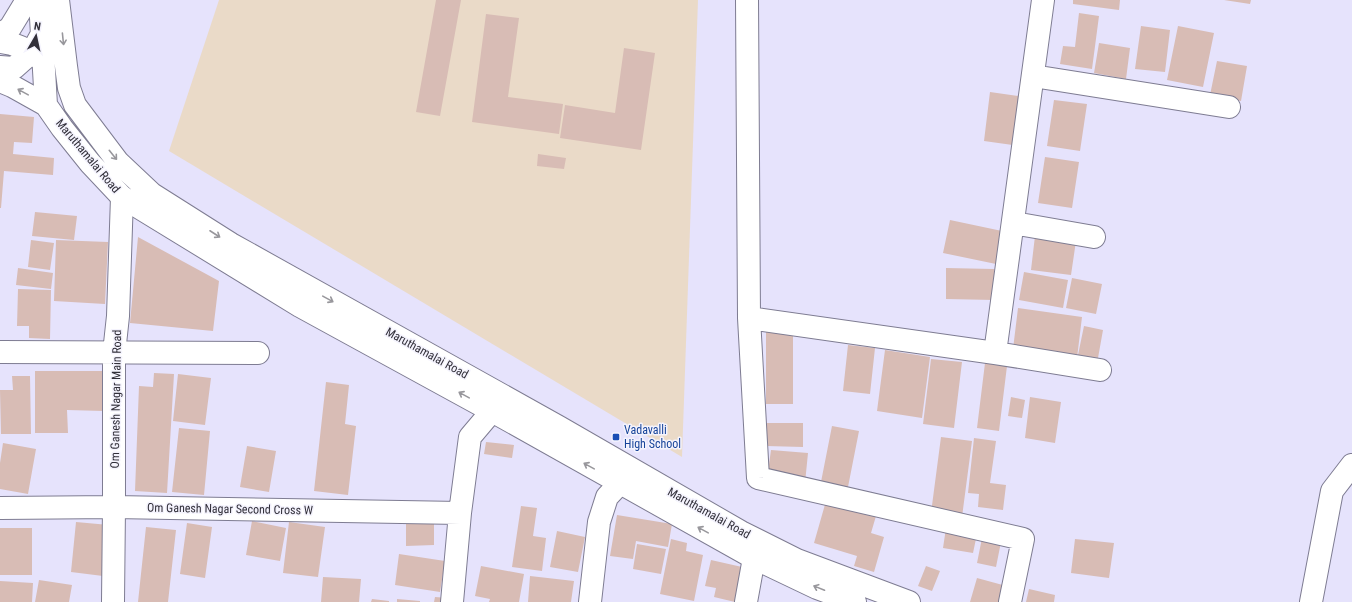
<svg xmlns="http://www.w3.org/2000/svg" width="1352" height="602" viewBox="0 0 1352 602" font-family="'Roboto Condensed',sans-serif">
	<style>
		.education { fill: #eadac8 }
		.building { fill: #d8bcb5 }
		.lines { fill: none; stroke-linecap: round; stroke-linejoin: round }
		.minor-casing { stroke: #7e7c92; stroke-width: 24 }
		.major-casing { stroke: #7e7c92; stroke-width: 24 }
		.minor { stroke: #fff; stroke-width: 22 }
		.major { stroke: #fff; stroke-width: 22 }
		.oneway { stroke: #98979c }
		.transit-dot { fill: #1a4fb4; stroke: #f4f3fd; stroke-width: 1.5 }
		.labels { text-anchor: middle; stroke-width: 3; stroke-linejoin: round; paint-order: stroke }
		.street-label { font-size: 12px; fill: #312f39; stroke: #f4f3fd }
		.transit-label { font-size: 12px; fill: #164399; stroke: #f4f3fd; text-anchor: start }
	</style>
	<rect width="100%" height="100%" fill="#e6e3fc"/>
	<path class="education" d="M219,0H698L682,457L169,151Z"/>
	<path class="building" d="M436,0H461L440,116L416,112Z
		M1073,0H1120L1119,10L1073,4Z
		M1224,0H1251L1250,4Z
		M1079,13L1099,16L1092,69L1060,64L1063,46L1075,47Z
		M486,14L519,18L508,97L563,104L559,134L472,122Z
		M1141,26L1170,30L1165,72L1135,69Z
		M1178,26L1214,33L1203,87L1167,80Z
		M1099,43L1130,48L1126,79L1094,73Z
		M624,48L655,53L641,150L560,138L565,105L615,113Z
		M1217,61L1247,66L1241,101L1210,95Z
		M990,92L1026,97L1020,146L984,141Z
		M1054,100L1087,104L1080,151L1047,146Z
		M0,114L34,117L32,143L14,142L13,154L54,158L53,175L4,171L1,208H0Z
		M538,154L566,158L564,169L537,166Z
		M1045,157L1079,162L1072,208L1038,203Z
		M35,212L77,216L74,240L32,236Z
		M950,220L1002,231L996,264L943,253Z
		M1035,236L1076,241L1071,275L1031,270Z
		M138,237L219,281L213,331L130,323Z
		M31,240L54,243L50,270L28,267Z
		M56,240L108,242L105,304L54,301Z
		M18,268L53,273L51,289L16,285Z
		M946,268L994,269V300L946,299Z
		M1024,272L1068,280L1063,308L1019,300Z
		M1072,278L1102,284L1096,314L1066,308Z
		M18,289L51,290L50,339L29,338V326H17Z
		M1018,308L1082,317L1077,358L1013,349Z
		M1084,326L1103,330L1098,358L1078,355Z
		M766,331H793V404H766Z
		M848,345L875,348L870,394L843,391Z
		M885,350L930,357L922,418L877,411Z
		M931,359L962,362L954,428L923,424Z
		M985,363L1007,366L999,431L977,428Z
		M35,371H103L104,411L67,410L68,433H35Z
		M154,373L174,374L167,493L135,491L139,386L153,387Z
		M178,374L211,378L205,425L173,421Z
		M12,376H30L31,434H1L0,390H13Z
		M326,382L349,385L345,424L356,426L348,495L314,491Z
		M1011,397L1025,400L1022,418L1008,416Z
		M1030,397L1061,402L1055,443L1025,438Z
		M767,423H803V447L766,446Z
		M832,426L859,431L847,492L820,487Z
		M179,428L210,431L204,495L172,492Z
		M941,437L972,441L962,517L931,513Z
		M974,438L996,441L990,483L1006,485L1003,510L978,507L979,494L968,493Z
		M486,442L514,445L512,458L484,454Z
		M3,443L36,449L28,494L0,489V463Z
		M247,446L276,451L269,492L240,487Z
		M771,450L808,453L805,483L767,479Z
		M826,501L876,516L871,533L884,537L874,572L854,566L857,556L814,543Z
		M521,506L537,508L533,536L546,538L542,571L512,567Z
		M617,515L672,524L668,547L636,541L633,559L610,556Z
		M252,521L286,528L280,561L246,555Z
		M406,521H434V545L406,546Z
		M76,522L109,525L103,576L71,572Z
		M289,522L325,527L318,577L283,573Z
		M187,523L212,527L205,578L180,574Z
		M146,527L176,530L168,602H138Z
		M0,528H32V575H0Z
		M946,528L977,534L973,553L943,548Z
		M557,531L585,537L578,572L550,567Z
		M982,538L1001,542L996,567L977,563Z
		M671,539L687,543L686,551L703,555L694,601L660,594Z
		M1075,539L1114,543L1109,578L1071,573Z
		M637,544L666,549L661,574L633,569Z
		M399,554L445,561L440,592L395,585Z
		M711,560L742,567L735,602L714,597L716,588L705,586Z
		M481,566L524,574L519,602H489L490,599L475,596Z
		M926,566L940,571L932,591L918,586Z
		M530,576L574,581L571,602H528Z
		M323,577L361,579L359,602H321Z
		M977,578L1010,587L1005,602H970Z
		M39,580L72,585L69,602H35Z
		M0,581L33,583L32,602H0Z
		M1029,589L1055,595L1054,602H1026Z
		M435,597L448,598V602H434Z
		M372,599L389,601V602H371Z
		M397,599L420,601V602H397Z"/>
	<g class="lines">
		<g class="minor-casing">
			<path id="minor" d="M747,0L749,318L758,478L1023,539L1010,602
				M1033,76L1229,107
				M1013,223L1094,237
				M749,318L995,353L1100,370
				M0,352L258,353
				M995,353L1043,0
				M0,508L114,507L460,513
				M113,602L114,507V353L118,316L122,197
				M452,602L460,513L470,437L492,411L508,400
				M590,602L599,522L607,497L620,483L629,468
				M746,602L754,558
				M1311,602L1332,491L1352,465"/>
		</g>
		<g class="major-casing">
			<path id="major" d="M40,0L46,105L62,128L90,163L122,197L300,306L492,411L754,558L817,588L855,602
				M58,0L66,66L69,88L75,105L118,162L152,194L231,244L559,427L741,532L797,560L909,602
				M0,34L10,28L27,0
				M0,42C16,43 29,50 42,60
				M0,67L14,68L32,52L43,32
				M0,81L12,86L46,105"/>
		</g>
		<use href="#minor" class="minor"/>
		<use href="#major" class="major"/>
	</g>
	<defs><path id="oneway-shaft" d="M-6 0H5M1.5-3L5.5 0L1.5 3" fill="none" stroke-width="1.6" stroke-linecap="round" stroke-linejoin="round"/></defs>
	<g class="oneway">
		<use href="#oneway-shaft" transform="translate(63 39) rotate(84)"/>
		<use href="#oneway-shaft" transform="translate(23 92) rotate(-151)"/>
		<use href="#oneway-shaft" transform="translate(113 155) rotate(51)"/>
		<use href="#oneway-shaft" transform="translate(215 234) rotate(33)"/>
		<use href="#oneway-shaft" transform="translate(328 299) rotate(29)"/>
		<use href="#oneway-shaft" transform="translate(464 395) rotate(-151)"/>
		<use href="#oneway-shaft" transform="translate(589 466) rotate(-151)"/>
		<use href="#oneway-shaft" transform="translate(703 530) rotate(-151)"/>
		<use href="#oneway-shaft" transform="translate(819 588) rotate(-158)"/>
	</g>
	<rect class="transit-dot" x="612" y="433" width="8" height="8" rx="2"/>
	<g class="labels">
		<g class="street-label">
			<text transform="translate(88 156) rotate(50)" y="4">Maruthamalai Road</text>
			<text transform="translate(427 353) rotate(29)" y="4">Maruthamalai Road</text>
			<text transform="translate(116 399) rotate(-89)" y="4">Om Ganesh Nagar Main Road</text>
			<text transform="translate(230 509) rotate(1)" y="4">Om Ganesh Nagar Second Cross W</text>
			<text transform="translate(709 513) rotate(29)" y="4">Maruthamalai Road</text>
		</g>
		<g class="transit-label">
			<text x="624" y="434">Vadavalli<tspan x="624" dy="14">High School</tspan></text>
		</g>
	</g>
	<g transform="translate(36 36) rotate(9)" stroke="#f4f3fd" stroke-width="3" paint-order="stroke">
	<path d="M0-3L7 15L0 10L-7 15Z" fill="#312f39"/>
	<text y="-6" font-size="11" font-weight="bold" text-anchor="middle" fill="#312f39">N</text>
	</g>
</svg>
